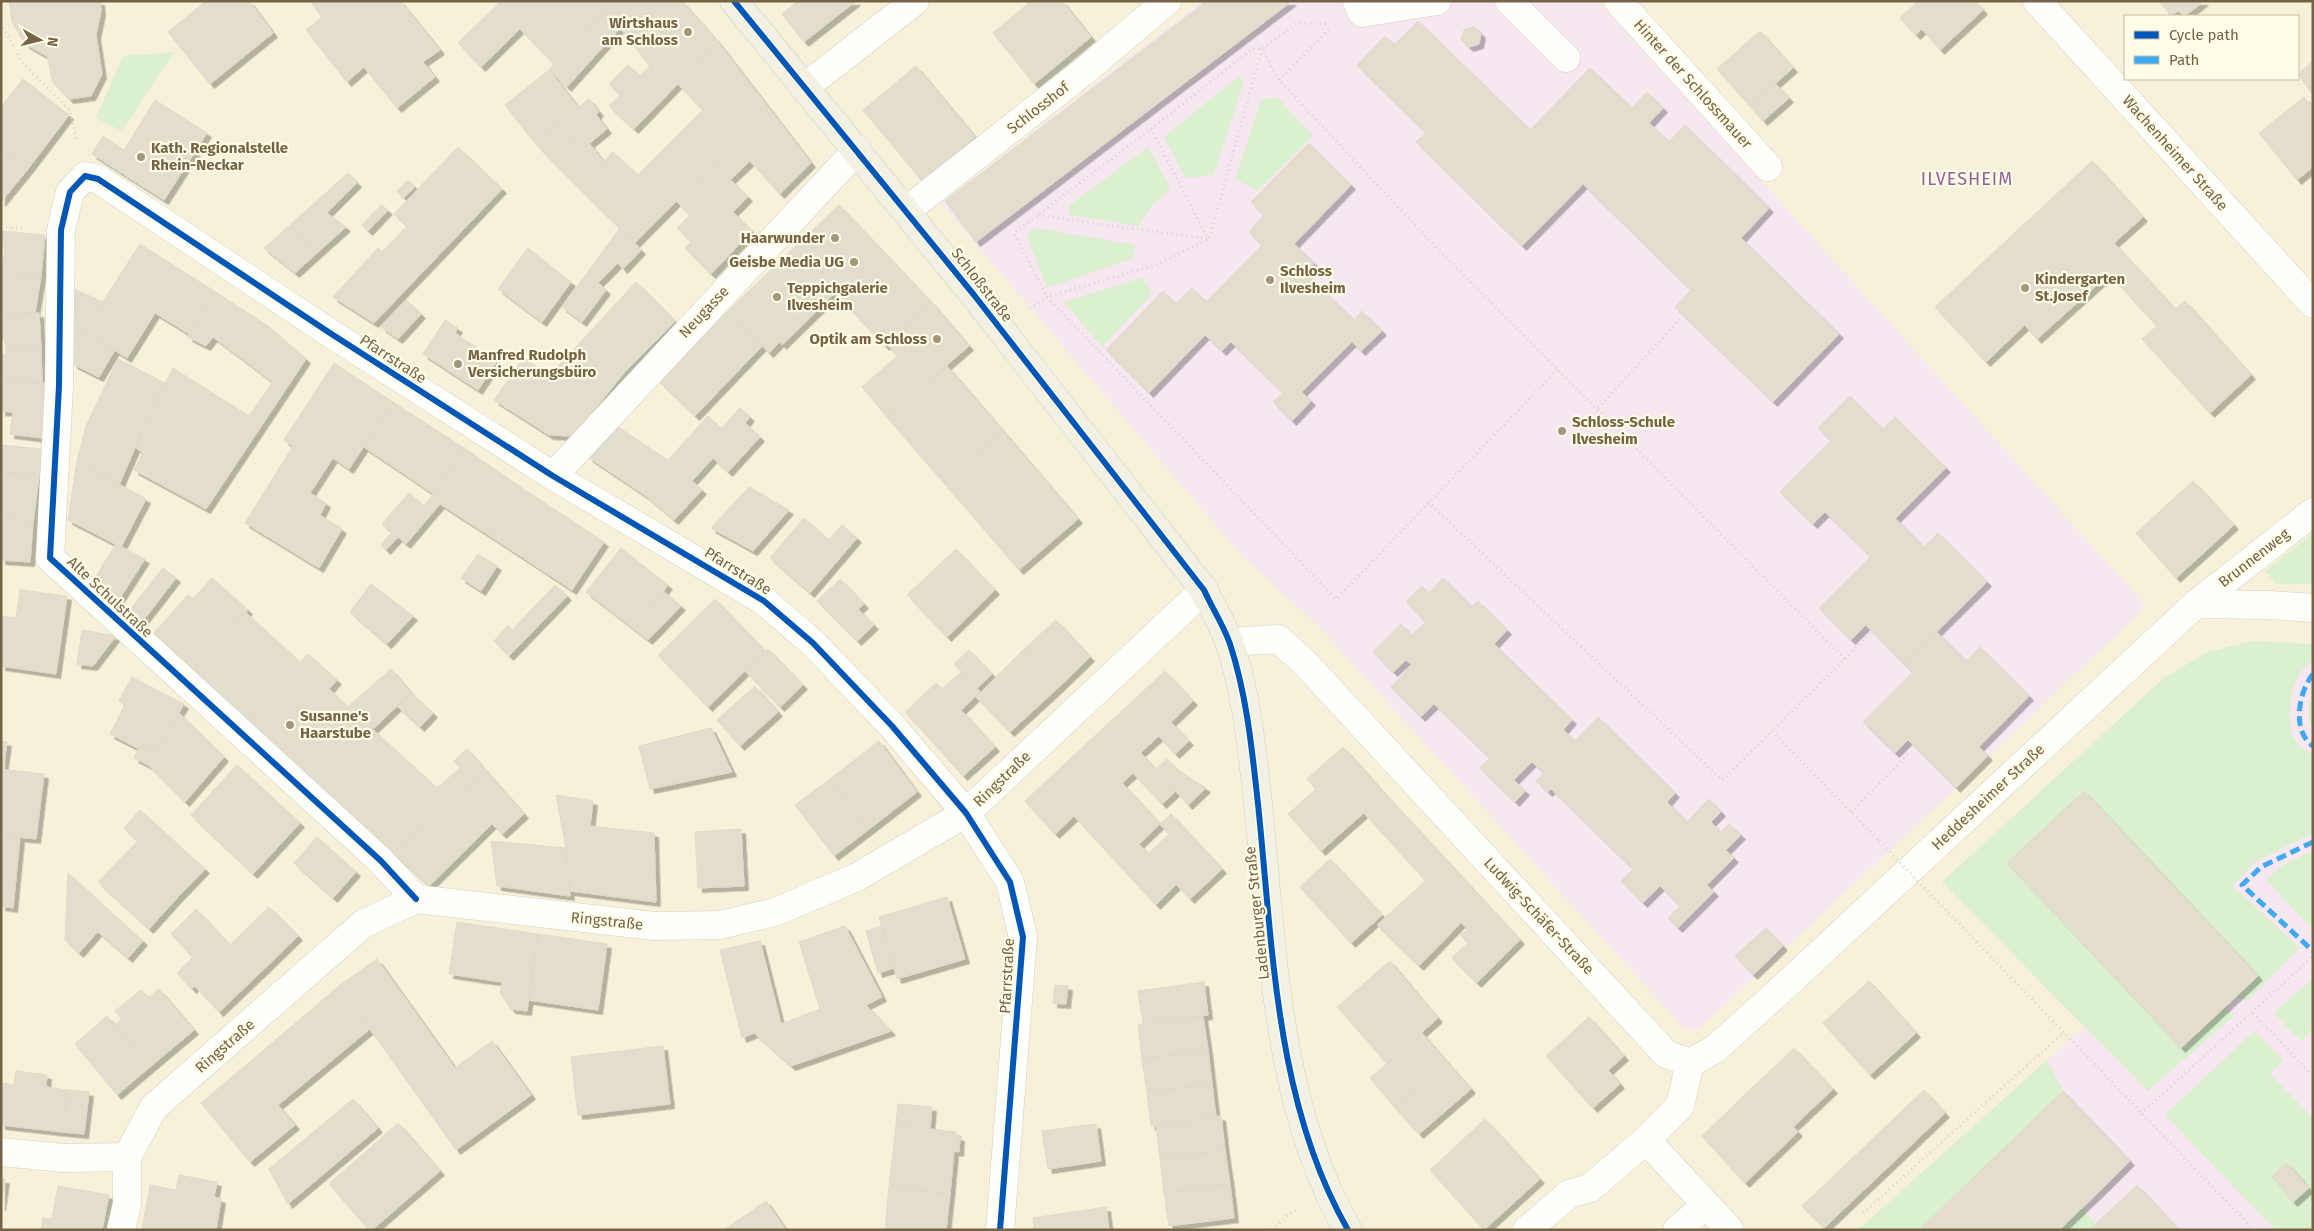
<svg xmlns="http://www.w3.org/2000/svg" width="2314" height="1231" viewBox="0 0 2314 1231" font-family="'Fira Sans',sans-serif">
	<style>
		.residential { fill: #f6f1d8; fill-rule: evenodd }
		.education { fill: #f6e7f1 }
		.green { fill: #dbf0cf }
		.building { fill: #e3ddce; stroke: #e0dac8; filter: url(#shadow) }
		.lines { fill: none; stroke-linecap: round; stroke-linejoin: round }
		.minor-casing { stroke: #d6d0c1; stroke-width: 29 }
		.major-casing { stroke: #d6d0c3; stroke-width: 29 }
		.path { stroke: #dad5ca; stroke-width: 3; stroke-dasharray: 1 4; stroke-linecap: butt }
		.minor { stroke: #fefefb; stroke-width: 28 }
		.major { stroke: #f2f1e3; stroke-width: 28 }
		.path-bridge { stroke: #dad5ca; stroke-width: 3; stroke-dasharray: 1 4; stroke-linecap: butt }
		.quiet { stroke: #3fa9f5; stroke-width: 5; stroke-dasharray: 10 5; stroke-linecap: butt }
		.cycleway-casing { stroke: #fffce7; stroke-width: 9 }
		.cycleway { stroke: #0057b8; stroke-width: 6 }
		.poi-dot { fill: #a3967d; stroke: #fffce7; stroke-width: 2 }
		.labels { text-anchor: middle; stroke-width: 4.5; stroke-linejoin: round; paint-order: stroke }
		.poi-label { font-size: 15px; font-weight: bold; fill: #766345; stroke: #fffce7; text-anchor: start }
		.street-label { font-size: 15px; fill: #766345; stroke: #fffce7 }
		.quarter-label { font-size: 18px; letter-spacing: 1px; fill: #95609a; stroke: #fffce7 }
	</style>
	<defs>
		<filter id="shadow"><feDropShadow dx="4.5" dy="4.5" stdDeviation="0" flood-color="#0004"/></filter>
	</defs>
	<rect width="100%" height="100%" fill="#f7f5e6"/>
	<path class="residential" d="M1,1H2313V1230H1ZM2125,16H2298V79H2125Z"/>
	<path class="education" d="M1202,1H1598L2140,599L2143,606L2139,613L1956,788L1700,1028L1691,1030L1684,1028L1320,628L1240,554L941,203Z
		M2313,644V1230H1860L2084,1027L1942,882L2208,652Z"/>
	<path class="green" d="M174,52L122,131L96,118L123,56Z
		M1239,76L1244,81L1214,175L1185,178L1164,137Z
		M1277,97L1313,136L1258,191L1235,179L1261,100Z
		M1148,147L1171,189L1152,205L1139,226L1069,215L1070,205Z
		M1035,228L1135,245L1134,258L1047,288L1027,236Z
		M1142,278L1153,293L1102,347L1064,302Z
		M2313,533V584H2276L2265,571Z
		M2253,641L2313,644V662C2291,669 2284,721 2295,740C2298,746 2307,751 2313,755V833L2255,862L2233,886L2300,948L2247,1001L2236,996L2257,976L2085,791L2008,863L2181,1048L2225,1008L2235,1015L2148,1091L1942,882L2165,677L2208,652Z
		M2313,694V729C2306,720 2307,703 2313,694Z
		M2313,850V930L2266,880L2280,867Z
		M2313,978V1030L2301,1041L2274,1013Z
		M2254,1031L2283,1060L2270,1074L2313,1118V1230H2275L2165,1115Z
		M2047,1060L2063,1091L1919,1230H1858Z
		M2082,1208L2096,1224L2090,1230H2059Z"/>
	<path class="building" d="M9,1H100L101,11L96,35L102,74L91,96L69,99L52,81L48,57L25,44L12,22Z
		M206,1H249L273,33L210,84L168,32Z
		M314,1H400L440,50L423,62L435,77L397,108L364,67L347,82L306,30L322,17L312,4Z
		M501,1H548L481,67L458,43Z
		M548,1H599L607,11L550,60L520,29Z
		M599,1H647L620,28Z
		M647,1H682L718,42L670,92L620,28Z
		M798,1H856L804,42L782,14Z
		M1031,1H1062L1091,37L1034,84L993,33Z
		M1207,1H1292L976,242L945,201Z
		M1918,1H1975L1983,10L1940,50L1922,29L1916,35L1900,18Z
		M2159,1H2204L2185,16L2178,11L2171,16Z
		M607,11L620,28L567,87L549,70L554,64L550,60Z
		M1418,21L1530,130L1590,68L1632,108L1647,92L1663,108L1649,123L1669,142L1685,125L1769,208L1741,238L1839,334L1773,402L1675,307L1691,290L1583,184L1522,246L1416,142L1426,133L1357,65L1385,36L1394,45Z
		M1474,26L1481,34L1479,44L1469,47L1461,40L1464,30Z
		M1760,31L1793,68L1750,106L1717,69Z
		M718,42L769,108L635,243L578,187L613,152L638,175L703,110L678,84Z
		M2313,61V89L2310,91L2298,74Z
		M628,65L640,76L621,95L609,84Z
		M650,66L670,92L634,129L609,106Z
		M916,66L975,137L922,181L863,110Z
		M549,70L578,107L534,142L505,105Z
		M23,79L69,115L28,169L1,148V107Z
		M1776,84L1789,98L1763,121L1750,106Z
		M2304,97L2313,108V167L2297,180L2259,133Z
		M589,99L599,112L596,115L607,129L584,148L575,137L549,158L534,142Z
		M155,100L207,133L164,200L92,154L103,136L124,150Z
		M769,108L811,163L780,194L750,161L730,180L714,163Z
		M575,137L584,148L589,143L604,162L578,187L549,158Z
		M1309,143L1351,185L1294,244L1314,263L1305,273L1354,320L1362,311L1382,331L1361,351L1352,342L1302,392L1311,401L1292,421L1273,402L1283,393L1231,342L1222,351L1205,335L1149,393L1106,350L1163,291L1176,304L1192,288L1206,302L1262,245L1249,232L1264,215L1251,202Z
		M458,147L502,189L374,323L333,297L378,248L382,252L407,226L394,214Z
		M1,148L28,169L1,202Z
		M2092,161L2143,217L2114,243L2175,309L2185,301L2251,375L2210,413L2142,339L2157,326L2109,274L2037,339L2025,325L1986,362L1935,307Z
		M714,163L748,197L733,212L699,178Z
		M348,173L357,183L327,213L346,227L317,253L289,226Z
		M699,178L752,231L711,274L685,248L691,242L677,228L690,215L676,201Z
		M408,180L415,187L404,198L397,191Z
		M381,205L388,210L368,231L362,225Z
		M839,205L931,302L885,346L835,293L782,345L780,342L769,353L728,311Z
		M289,226L317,253L295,273L264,248Z
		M620,228L641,250L623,269L618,263L598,283L606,290L582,322L562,307Z
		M1,231L45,235L41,276L2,271L5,246H1Z
		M140,244L214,291L189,334L155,313L127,358L84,331Z
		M528,248L571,282L542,322L498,289Z
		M1,271L41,276L35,313L1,314Z
		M636,282L675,321L624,373L573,436L549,435L494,400L524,357L549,376Z
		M72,288L103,302L84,331L71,325Z
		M214,291L268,326L306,359L206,509L134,470L143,453L136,448L151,411L173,368L249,416L273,382L213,337L206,346L188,337Z
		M406,300L421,314L398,339L381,327Z
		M931,302L969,346L887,417L862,387L897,356L887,344Z
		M728,311L763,345L695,416L660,382Z
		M39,313L41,348L6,349V339H1V314Z
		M445,320L458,328L455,333L497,361L478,390L423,354Z
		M71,325L84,331L115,350L99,377L73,364Z
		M41,348L42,382L1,381V355L6,354V349Z
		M118,359L165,383L151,411L119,485L77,461L86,426Z
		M334,363L393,402L349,469L333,458L310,493L326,503L320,515L342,529L319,568L245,523L293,446L284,440Z
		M947,366L1003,431L944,483L887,417Z
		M1,381L48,383L42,438L10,434L13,412L1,411Z
		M1850,396L1883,429L1895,417L1946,468L1864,550L1825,512L1813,524L1780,492L1831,441L1818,428Z
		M393,402L464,448L434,494L364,447Z
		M740,408L750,417L745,423L760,437L728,472L713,458L692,481L702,490L674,520L646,496L588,457L615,425L668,460L708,416L721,429Z
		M1003,431L1078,519L1019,570L944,483Z
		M1,445L42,449L39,476L1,472Z
		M464,448L522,488L490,536L440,504L406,544L398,537L432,496Z
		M77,461L146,499L121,547L68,520Z
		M1,472L39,476L33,523L1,517Z
		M2193,481L2234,525L2176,578L2136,533Z
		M749,487L789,510L753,551L711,528Z
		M522,488L604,542L572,590L490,536Z
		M409,493L424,506L398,537L382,524Z
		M1,517L33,523L30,562L1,560Z
		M804,518L829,540L842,525L857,538L810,593L770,558Z
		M1895,518L1924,547L1938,533L1987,582L1904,664L1866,625L1851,640L1819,608L1870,557L1864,550Z
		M392,532L398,537L386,550L381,545Z
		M116,544L145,559L118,601L94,579Z
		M621,548L668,585L634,629L586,592Z
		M956,549L995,590L947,637L907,595Z
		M478,554L497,566L481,591L461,578Z
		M163,568L176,578L142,622L129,611Z
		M212,578L248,610L193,669L154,633L188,595L193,599Z
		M1443,578L1472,607L1478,601L1507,630L1494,644L1572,720L1563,730L1575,741L1544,773L1532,762L1514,780L1525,791L1515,802L1480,768L1490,758L1434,704L1421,717L1391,687L1412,665L1406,660L1393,672L1373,652L1401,624L1412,635L1426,622L1406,602L1422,586L1429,593Z
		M840,579L864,604L841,625L817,601Z
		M371,584L413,616L387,644L350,612Z
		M555,585L567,596L509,656L494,641L508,625L512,630Z
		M20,590L67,596L56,674L1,666V616L16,618Z
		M663,591L681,606L648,640L634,629Z
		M715,599L765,651L708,707L658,655Z
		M858,609L874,625L857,641L841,625Z
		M245,612L301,663L248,720L193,669Z
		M1056,620L1090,657L1059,687L1024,649Z
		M82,630L116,636L93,666L77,664Z
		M1937,632L1966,661L1980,647L2029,696L1979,747L1988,756L1956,788L1908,740L1895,753L1863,722L1913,672L1904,664Z
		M768,649L803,685L780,707L745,671Z
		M1024,649L1059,687L1010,732L976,697Z
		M969,650L992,674L977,688L954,664Z
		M308,654L337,680L329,689L348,707L391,669L411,693L316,783L248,720Z
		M962,671L980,692L961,710L942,689Z
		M1165,671L1193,701L1171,722L1189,741L1175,754L1159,736L1140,753L1111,721Z
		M132,677L184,704L156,752L141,744L139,749L110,734L125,705L119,701Z
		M936,683L961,710L930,739L905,712Z
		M755,686L778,712L740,746L717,720Z
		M411,693L433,713L420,727L398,707Z
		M961,710L995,747L963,776L930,739Z
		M179,713L224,757L185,802L148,765Z
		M1598,717L1675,793L1667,802L1687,822L1709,799L1721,812L1711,822L1721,832L1729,824L1741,835L1726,850L1734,858L1707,885L1714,892L1678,928L1668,918L1680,906L1660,886L1643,903L1621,881L1633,869L1551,789L1548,792L1536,781Z
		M1111,721L1176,791L1162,804L1133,773L1122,783L1086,744Z
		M371,728L437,788L460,768L454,761L467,749L486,771L393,853L316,783Z
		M711,728L732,772L650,789L639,746Z
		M1,741L7,742L3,770L1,769Z
		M879,741L917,792L868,830L830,779Z
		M141,744L156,752L148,765L134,758Z
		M1086,744L1160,824L1139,844L1176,885L1156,905L1074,816L1055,834L1025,801Z
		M1343,747L1385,794L1321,851L1288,814L1316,789L1307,779Z
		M1167,759L1178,770L1206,788L1188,805L1156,769Z
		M237,765L300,823L253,874L191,815Z
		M1,769L44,774L36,839L1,835Z
		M486,771L524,814L502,834L492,824L429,886L393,853Z
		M830,779L868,830L834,856L795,805Z
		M2084,791L2258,976L2181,1048L2007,863Z
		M1385,794L1447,861L1426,881L1364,813Z
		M556,795L593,801L590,826L654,833L656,902L570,891L566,848Z
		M140,810L205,869L177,898L127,852L138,841L124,828Z
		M1171,814L1222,869L1190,899L1148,854L1169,834L1160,824Z
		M741,829L744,886L698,888L695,832Z
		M1,835L20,837L13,908L1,906Z
		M317,837L356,872L333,898L294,863Z
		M491,841L566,848L570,896L497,886Z
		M127,852L177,898L149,929L98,882Z
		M1330,859L1382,915L1351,943L1300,887Z
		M1447,861L1483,900L1419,966L1377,925Z
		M68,873L113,914L79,953L65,940Z
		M947,897L965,959L897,979L879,917Z
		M1483,900L1520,940L1477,983L1452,958L1468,943L1460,935L1468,930L1461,922Z
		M269,907L298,936L262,971L234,941Z
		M196,909L230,945L234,941L262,971L219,1012L195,986L192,989L177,973L193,957L171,934Z
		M113,914L143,941L128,958L97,931Z
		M457,922L538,934L527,1011L511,1009L500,992L502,982L449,974Z
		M845,926L882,997L866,1005L891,1031L791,1066L754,1033L742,1038L720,950L760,941L781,1024L820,1009L799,942Z
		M882,926L894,968L878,973L866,931Z
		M1766,928L1783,946L1753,975L1735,956Z
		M538,934L607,944L598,1010L528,1000Z
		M377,959L455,1068L492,1041L531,1095L456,1150L339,986Z
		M1390,961L1414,990L1363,1036L1337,1007Z
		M1869,981L1916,1033L1870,1075L1823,1023Z
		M1204,982L1208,1015L1143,1024L1138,991Z
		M1055,985L1068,986L1066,1004L1053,1003Z
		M339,986L370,1029L278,1105L245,1066Z
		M159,989L194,1030L150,1067L115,1025L122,1019L115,1011L141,990L148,998Z
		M1414,990L1438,1018L1387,1064L1363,1036Z
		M107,1016L150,1067L117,1095L75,1044Z
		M1203,1016L1208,1050L1142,1059L1138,1025Z
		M1589,1017L1624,1056L1581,1095L1546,1056Z
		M1422,1033L1447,1062L1395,1108L1370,1078Z
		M663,1046L670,1104L578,1115L571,1057Z
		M1794,1048L1833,1089L1793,1127L1754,1086Z
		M1208,1050L1212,1084L1147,1092L1142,1059Z
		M1447,1062L1471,1089L1419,1134L1395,1108Z
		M245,1066L295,1125L250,1162L201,1103Z
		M1608,1070L1620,1084L1593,1108L1581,1095Z
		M16,1071L47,1075L46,1087L67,1090L63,1132L1,1125V1083L14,1085Z
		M1212,1084L1216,1117L1151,1126L1147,1092Z
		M1754,1086L1798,1132L1745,1183L1702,1136Z
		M67,1090L89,1092L84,1134L63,1132Z
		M1924,1090L1945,1113L1824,1228L1802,1206Z
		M2063,1091L2130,1161L2105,1186L2059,1230H1919Z
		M353,1099L378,1128L288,1204L269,1169Z
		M898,1104L932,1107L930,1129L896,1125Z
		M1221,1116L1225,1150L1160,1159L1156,1125Z
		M1485,1119L1540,1179L1484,1230L1430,1170Z
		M398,1123L440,1171L372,1230H369L329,1184Z
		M1096,1124L1101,1161L1048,1169L1042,1131Z
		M896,1125L956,1132V1136L960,1137L959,1152L954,1151L950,1194L889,1187Z
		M1225,1150L1230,1184L1164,1193L1160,1159Z
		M2287,1163L2309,1188L2293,1202L2272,1177Z
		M179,1175L217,1182L214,1197L221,1199L216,1230H142L150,1185L176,1190Z
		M1,1179H5L1,1206Z
		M1230,1184L1234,1218L1169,1226L1164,1193Z
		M2137,1185L2179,1230H2090L2096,1224Z
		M58,1186L109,1195L102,1230H41L43,1218L52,1219Z
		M889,1187L950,1194L946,1230H885Z
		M766,1201L786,1230H724Z
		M1106,1207L1109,1230H1034L1033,1218Z"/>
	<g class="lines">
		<g class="minor-casing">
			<path id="minor" d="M1357,1L1362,13L1437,1
				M1509,1L1566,58
				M1618,1L1768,167
				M2037,1L2313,304
				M805,87L915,1
				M906,211L1083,72L1167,1
				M553,476L857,150
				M2196,604L2270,605L2313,608
				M1230,642L1278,639L1304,662L1666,1054L1690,1063
				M416,899L381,861L50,558L59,386L61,230L70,192L85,176L98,179L333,335L553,476L764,601L813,643L892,726L966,813L1010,882L1023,937L1000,1230
				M1690,1063L1715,1049L1774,996L2196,604L2313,512
				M1690,1063L1680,1106L1646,1140L1730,1230
				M1,1152L63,1158L127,1157L154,1107L363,924L416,899L654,926L720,925L775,912L857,877L966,813L1204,590
				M121,1230L127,1204V1157
				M1527,1230L1569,1194L1590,1188L1646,1140
				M1677,1230L1706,1205"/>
		</g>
		<g class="major-casing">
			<path id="major" d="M734,1L974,295L1204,590C1212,608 1224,626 1230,644C1247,696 1252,750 1258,804C1273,947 1275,1103 1348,1230"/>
		</g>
		<path class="path" d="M1,23L22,62L70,111L77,142
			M1279,80L1331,27
			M1151,129L1208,239
			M1038,215L1208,239
			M1,227L26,228
			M1030,309L1047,297L1014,233L1151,129L1252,49H1262L1297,23L1328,24
			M1557,370L1336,599L1047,297L1156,265L1209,239L1262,49L1279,80L1429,240L1845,659L1772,731
			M1598,408L1680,319
			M1428,502L1722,780L1772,731L1879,841
			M1845,659L1871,632
			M1851,812L1909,753
			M1997,963L2254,1230
			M2253,1013L2313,1076
			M2141,1114L2313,956
			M1863,1213L2063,1033
			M1272,1230L1288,1214L1299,1209"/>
		<use href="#minor" class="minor"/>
		<use href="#major" class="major"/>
		<path class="path-bridge" d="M1879,841L1997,963"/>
		<path class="quiet" d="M2313,674C2299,691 2291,731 2313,746
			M2313,842L2261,867L2242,885L2313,951"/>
		<g class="cycleway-casing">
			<path id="cycleway" d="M734,1L974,295L1204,590C1212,608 1224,626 1230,644C1247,696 1252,750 1258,804C1273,947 1275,1103 1348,1230
				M416,899L381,861L50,558L59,386L61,230L70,192L85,176L98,179L333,335L553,476L764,601L813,643L892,726L966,813L1010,882L1023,937L1000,1230"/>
		</g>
		<use href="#cycleway" class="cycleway"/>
	</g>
	<g class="poi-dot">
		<circle cx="688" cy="32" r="5"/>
		<circle cx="141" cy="157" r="5"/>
		<circle cx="835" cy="238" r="5"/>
		<circle cx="854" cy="262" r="5"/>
		<circle cx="1270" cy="280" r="5"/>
		<circle cx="2025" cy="288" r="5"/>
		<circle cx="777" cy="297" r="5"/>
		<circle cx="937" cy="339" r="5"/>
		<circle cx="458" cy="364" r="5"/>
		<circle cx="1562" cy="431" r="5"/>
		<circle cx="290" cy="725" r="5"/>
	</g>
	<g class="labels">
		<g class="poi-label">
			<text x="678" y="28" text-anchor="end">Wirtshaus<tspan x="678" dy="17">am Schloss</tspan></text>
			<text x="151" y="153">Kath. Regionalstelle<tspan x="151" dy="17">Rhein-Neckar</tspan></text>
			<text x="825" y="243" text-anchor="end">Haarwunder</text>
			<text x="844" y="267" text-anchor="end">Geisbe Media UG</text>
			<text x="1280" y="276">Schloss<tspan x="1280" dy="17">Ilvesheim</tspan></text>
			<text x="2035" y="284">Kindergarten<tspan x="2035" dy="17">St.Josef</tspan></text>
			<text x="787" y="293">Teppichgalerie<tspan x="787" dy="17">Ilvesheim</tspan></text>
			<text x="927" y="344" text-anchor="end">Optik am Schloss</text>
			<text x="468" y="360">Manfred Rudolph<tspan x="468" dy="17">Versicherungsbüro</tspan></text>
			<text x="1572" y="427">Schloss-Schule<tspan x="1572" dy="17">Ilvesheim</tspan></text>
			<text x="300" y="721">Susanne's<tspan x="300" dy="17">Haarstube</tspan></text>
		</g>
		<g class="street-label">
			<text transform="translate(1693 84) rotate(48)" y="5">Hinter der Schlossmauer</text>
			<text transform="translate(1038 108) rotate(-38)" y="5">Schlosshof</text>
			<text transform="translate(2175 153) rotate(48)" y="5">Wachenheimer Straße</text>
			<text transform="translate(982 285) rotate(52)" y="5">Schloßstraße</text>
			<text transform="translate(704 312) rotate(-47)" y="5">Neugasse</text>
			<text transform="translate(393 359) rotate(33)" y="5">Pfarrstraße</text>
			<text transform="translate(2254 558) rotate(-38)" y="5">Brunnenweg</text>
			<text transform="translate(738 571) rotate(32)" y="5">Pfarrstraße</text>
			<text transform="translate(110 597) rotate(43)" y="5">Alte Schulstraße</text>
			<text transform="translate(1002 779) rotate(-44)" y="5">Ringstraße</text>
			<text transform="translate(1988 797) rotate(-43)" y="5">Heddesheimer Straße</text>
			<text transform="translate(1257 913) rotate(-96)" y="5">Ladenburger Straße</text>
			<text transform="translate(1539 916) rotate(47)" y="5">Ludwig-Schäfer-Straße</text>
			<text transform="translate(607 921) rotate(6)" y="5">Ringstraße</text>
			<text transform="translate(1007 976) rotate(-87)" y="5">Pfarrstraße</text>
			<text transform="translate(225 1046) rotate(-41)" y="5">Ringstraße</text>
		</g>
		<g class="quarter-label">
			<text x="1967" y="185">ILVESHEIM</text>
		</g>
	</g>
	<rect width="2314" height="1231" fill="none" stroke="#766345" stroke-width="5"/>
	<rect x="2124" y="15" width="175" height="65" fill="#fffce7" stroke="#c8bfa6"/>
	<rect x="2134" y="31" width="25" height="8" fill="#0057b8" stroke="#c8bfa6"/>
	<text x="2169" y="40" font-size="15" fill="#766345">Cycle path</text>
	<rect x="2134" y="56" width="25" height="8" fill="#3fa9f5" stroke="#c8bfa6"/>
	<text x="2169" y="65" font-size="15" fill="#766345">Path</text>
	<g transform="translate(40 40) rotate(98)" stroke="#fffce7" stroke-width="4" paint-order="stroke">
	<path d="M0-4L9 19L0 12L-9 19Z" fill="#766345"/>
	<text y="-8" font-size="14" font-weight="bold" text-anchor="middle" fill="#766345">N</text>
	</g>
</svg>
